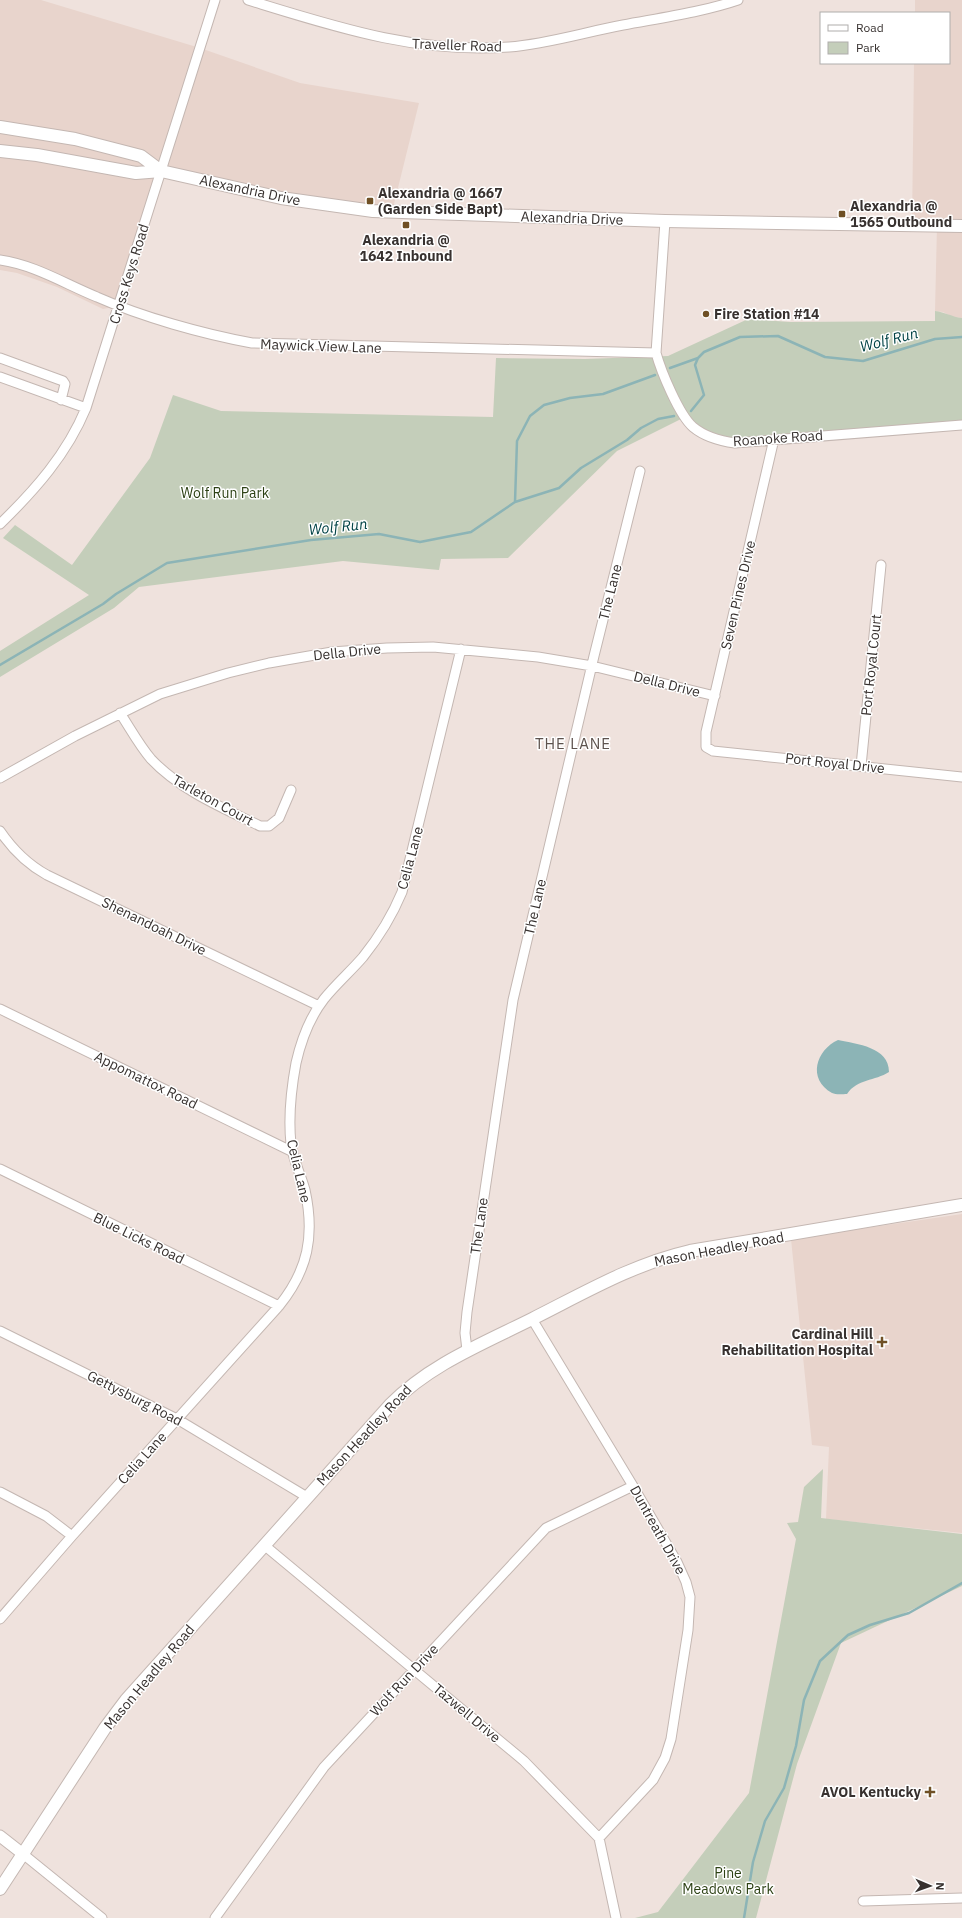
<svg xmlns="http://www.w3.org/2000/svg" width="962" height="1918" viewBox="0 0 962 1918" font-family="'IBM Plex Sans',sans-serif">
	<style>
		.built { fill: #e8d4cc }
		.green { fill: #c4ceba }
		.water { fill: #8cb4b6 }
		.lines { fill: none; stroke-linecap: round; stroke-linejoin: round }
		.stream { stroke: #8cb4b6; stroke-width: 2.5 }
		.minor-casing { stroke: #c4b7b2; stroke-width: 11 }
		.tertiary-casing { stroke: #c4b7b2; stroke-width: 13 }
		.secondary-casing { stroke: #c4b7b2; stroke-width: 14 }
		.minor { stroke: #fff; stroke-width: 9 }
		.tertiary { stroke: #fff; stroke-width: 11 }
		.secondary { stroke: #fff; stroke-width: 12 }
		.poi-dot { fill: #6f5025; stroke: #fff; stroke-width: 1.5 }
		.labels { text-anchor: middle; stroke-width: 3; stroke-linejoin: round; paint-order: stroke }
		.street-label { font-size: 14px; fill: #37312f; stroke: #fff }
		.poi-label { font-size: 14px; font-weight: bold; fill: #37312f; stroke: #fff; text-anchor: start }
		.park-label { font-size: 14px; fill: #2c4114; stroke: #fff }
		.water-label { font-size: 15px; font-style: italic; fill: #024346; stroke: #fff }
		.neighbourhood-label { font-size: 15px; letter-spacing: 1px; fill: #5d524d; stroke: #fff }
	</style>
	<rect width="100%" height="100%" fill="#efe2dd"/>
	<path class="built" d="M0,0H41L200,48L300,83L419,103L392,212L161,171L119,306L103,309L57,287L17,273L0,270Z
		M915,0H962V318L953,317L943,312L935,311L937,226L912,225L914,63H949V13H915Z
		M962,1214V1533L826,1519L829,1447L812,1445L791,1239Z"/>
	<path class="green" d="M935,311C945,312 952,317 962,318V425L745,443L703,434L685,417L617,451L508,558L441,559L439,570L343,561L139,587L114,608L0,677V651L89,595L3,538L15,525L72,565L150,458L173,395L221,411L493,417L496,358L585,359L668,356L748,319L790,322L935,321Z
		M823,1469L821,1518L962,1534V1586L841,1643L797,1764L756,1918H635L658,1912L749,1793L796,1539L787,1523L798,1522L804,1487Z"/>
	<path class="water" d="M838,1040C857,1044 889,1047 889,1072C875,1081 857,1079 847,1094C843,1094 836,1095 832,1093C807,1079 816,1050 838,1040Z"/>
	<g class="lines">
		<path class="stream" d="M670,368L698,358
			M691,411L704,395L695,365L698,358L704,352L740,337L778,336L825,357L863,361L935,339L962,337
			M515,502L517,441L530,416L544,405L570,398L603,394L655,375
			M0,665L103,604L116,594L167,563L311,540L379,534L420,542L471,532L515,502L559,488L581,468L627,440L641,428L658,419L674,416
			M744,1918L753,1862L765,1821L784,1788L796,1746L804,1700L820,1661L848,1635L870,1625L909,1613L962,1583"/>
		<g class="minor-casing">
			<path id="minor" d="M248,0C336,27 417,54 509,47C547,44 585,32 623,25C660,18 703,12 738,0
				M665,221L656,353C661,371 679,415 693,427C705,437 720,441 735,443L962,425
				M0,260C35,265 65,284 97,297C142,317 203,334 252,343L656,353
				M0,358L63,381L65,384L61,400
				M0,377L86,408
				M774,439L706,732V747L713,751L962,777
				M0,524C35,490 67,454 86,408L215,0
				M120,713C130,728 139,745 151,759C180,790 223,808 260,826H269L279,818L291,790
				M861,766L881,565
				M0,778L75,736L160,694L228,673L269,663L332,652L387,648L433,647L538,657L592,666L715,696
				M0,831C13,850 27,864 47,875L319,1006
				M0,1009L293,1152
				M0,1169L279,1306
				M532,1319L633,1486L677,1562L686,1582L690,1597L688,1630L671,1739L665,1758L653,1780L599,1838
				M0,1331L177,1419L307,1497
				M467,1350L465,1333L467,1312L513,1000L594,656L640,471
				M0,1492L46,1516L72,1536
				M264,1545L524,1761L599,1838L616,1918
				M0,1619L72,1536L279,1306C308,1270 315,1236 305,1190C301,1175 293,1160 291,1144C288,1116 291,1090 296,1063C301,1041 310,1017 324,999C336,984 351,971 363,957C379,937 392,916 402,892L461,649
				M23,1854L102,1918
				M863,1901L962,1898
				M215,1918L324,1767L546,1528L633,1486"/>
		</g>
		<g class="tertiary-casing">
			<path id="tertiary" d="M0,1836L23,1854"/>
		</g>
		<g class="secondary-casing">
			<path id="secondary" d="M0,127L75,139L141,156L161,171
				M0,151L37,155L136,173L161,171L281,198L373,211L665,221L962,226
				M0,1889L105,1728L126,1700L390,1405C429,1365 482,1344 532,1319C584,1293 633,1264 690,1251L962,1205"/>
		</g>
		<use href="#minor" class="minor"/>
		<use href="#tertiary" class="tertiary"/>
		<use href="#secondary" class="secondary"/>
	</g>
	<g class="poi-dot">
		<rect x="366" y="197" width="8" height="8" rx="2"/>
		<rect x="838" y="210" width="8" height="8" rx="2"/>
		<rect x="402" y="221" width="8" height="8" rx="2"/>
		<circle cx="706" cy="314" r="4"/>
		<path d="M880 1336h4v4h4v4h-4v4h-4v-4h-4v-4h4z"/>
		<path d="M928 1786h4v4h4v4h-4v4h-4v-4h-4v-4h4z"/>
	</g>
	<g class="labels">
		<g class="street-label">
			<text transform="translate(457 45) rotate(2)" y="5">Traveller Road</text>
			<text transform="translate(250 190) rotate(12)" y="5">Alexandria Drive</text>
			<text transform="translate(572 218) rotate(2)" y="5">Alexandria Drive</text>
			<text transform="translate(129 274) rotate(-73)" y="5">Cross Keys Road</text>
			<text transform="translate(321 346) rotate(2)" y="5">Maywick View Lane</text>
			<text transform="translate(778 438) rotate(-4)" y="5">Roanoke Road</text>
			<text transform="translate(610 592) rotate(-76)" y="5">The Lane</text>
			<text transform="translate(738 595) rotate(-77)" y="5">Seven Pines Drive</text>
			<text transform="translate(347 652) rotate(-6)" y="5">Della Drive</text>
			<text transform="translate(871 665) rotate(-84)" y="5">Port Royal Court</text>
			<text transform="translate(667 684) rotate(14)" y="5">Della Drive</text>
			<text transform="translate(835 763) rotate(6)" y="5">Port Royal Drive</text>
			<text transform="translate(213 800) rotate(29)" y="5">Tarleton Court</text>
			<text transform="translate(410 858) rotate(-75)" y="5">Celia Lane</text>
			<text transform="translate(535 907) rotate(-77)" y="5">The Lane</text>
			<text transform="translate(154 926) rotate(26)" y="5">Shenandoah Drive</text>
			<text transform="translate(146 1080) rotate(26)" y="5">Appomattox Road</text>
			<text transform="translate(299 1171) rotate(77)" y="5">Celia Lane</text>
			<text transform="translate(479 1226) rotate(-82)" y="5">The Lane</text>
			<text transform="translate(139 1238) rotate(26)" y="5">Blue Licks Road</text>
			<text transform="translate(719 1249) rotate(-11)" y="5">Mason Headley Road</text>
			<text transform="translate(135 1398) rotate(27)" y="5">Gettysburg Road</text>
			<text transform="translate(364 1435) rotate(-47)" y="5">Mason Headley Road</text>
			<text transform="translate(142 1458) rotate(-48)" y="5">Celia Lane</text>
			<text transform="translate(658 1530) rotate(61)" y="5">Duntreath Drive</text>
			<text transform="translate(149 1677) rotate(-50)" y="5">Mason Headley Road</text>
			<text transform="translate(404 1680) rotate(-47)" y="5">Wolf Run Drive</text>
			<text transform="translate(467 1713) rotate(40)" y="5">Tazwell Drive</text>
		</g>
		<g class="poi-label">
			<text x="378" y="198">Alexandria @ 1667<tspan x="378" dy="16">(Garden Side Bapt)</tspan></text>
			<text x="850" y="211">Alexandria @<tspan x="850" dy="16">1565 Outbound</tspan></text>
			<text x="406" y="245" text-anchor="middle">Alexandria @<tspan x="406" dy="16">1642 Inbound</tspan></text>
			<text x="714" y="319">Fire Station #14</text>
			<text x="873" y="1339" text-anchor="end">Cardinal Hill<tspan x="873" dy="16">Rehabilitation Hospital</tspan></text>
			<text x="921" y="1797" text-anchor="end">AVOL Kentucky</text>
		</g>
		<g class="park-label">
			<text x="225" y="498">Wolf Run Park</text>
			<text x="728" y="1878">Pine<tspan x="728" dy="16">Meadows Park</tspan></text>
		</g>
		<g class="water-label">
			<text transform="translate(889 340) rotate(-14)" y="5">Wolf Run</text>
			<text transform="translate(338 527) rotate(-6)" y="5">Wolf Run</text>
		</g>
		<g class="neighbourhood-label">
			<text x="573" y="749">THE LANE</text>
		</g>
	</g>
	<rect x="820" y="12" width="130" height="52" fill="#ffffff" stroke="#afadac"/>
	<rect x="828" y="25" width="20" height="6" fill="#ffffff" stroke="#afadac"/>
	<text x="856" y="32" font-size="12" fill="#37312f">Road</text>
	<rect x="828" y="42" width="20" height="12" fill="#c4ceba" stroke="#afadac"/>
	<text x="856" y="52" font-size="12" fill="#37312f">Park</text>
	<g transform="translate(930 1886) rotate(92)" stroke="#ffffff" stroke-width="3" paint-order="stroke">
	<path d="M0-3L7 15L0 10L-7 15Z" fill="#37312f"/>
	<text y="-6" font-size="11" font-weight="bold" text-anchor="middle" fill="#37312f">N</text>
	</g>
</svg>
